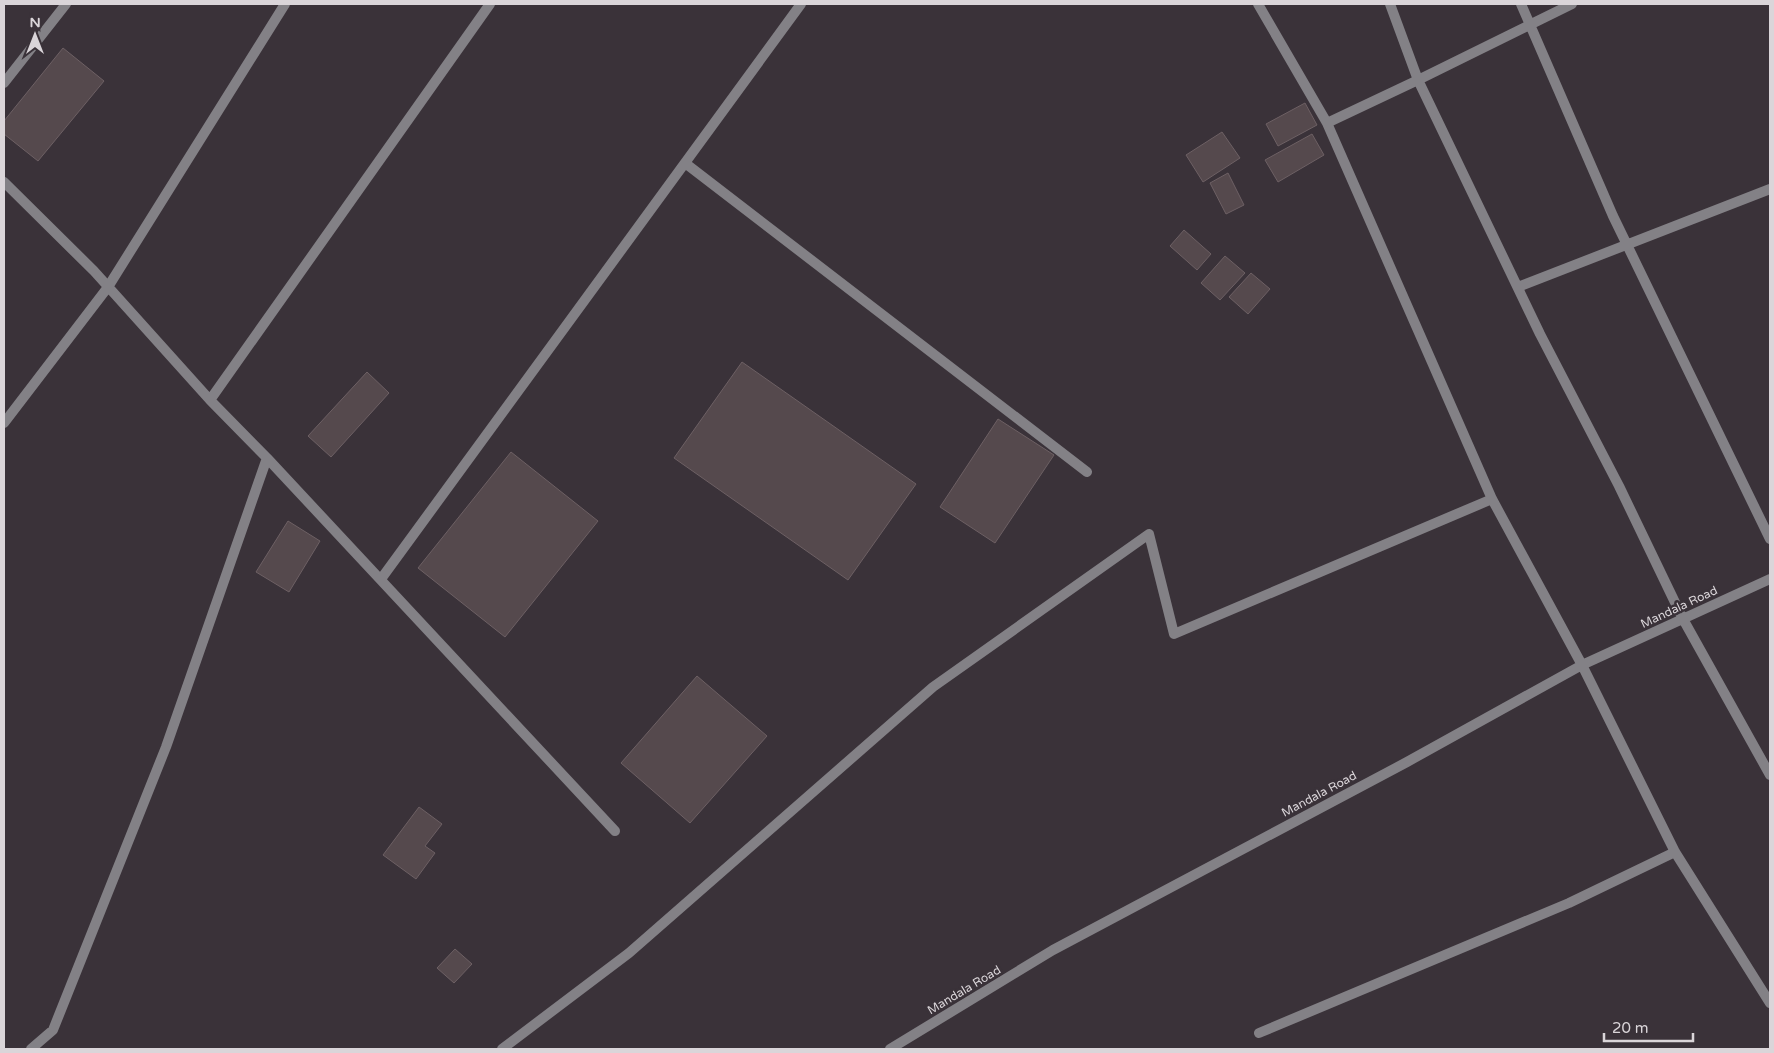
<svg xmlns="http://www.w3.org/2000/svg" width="1774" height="1053" viewBox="0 0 1774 1053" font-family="'Varela Round',sans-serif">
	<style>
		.building { fill: #55494d; stroke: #6d6064 }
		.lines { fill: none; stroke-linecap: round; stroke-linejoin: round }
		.street { stroke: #838186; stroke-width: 10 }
		.labels { text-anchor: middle; stroke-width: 5; stroke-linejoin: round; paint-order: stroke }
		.street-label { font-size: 12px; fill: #dad5d9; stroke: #3a3239 }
	</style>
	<rect width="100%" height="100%" fill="#3a3239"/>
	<path class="building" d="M63,48L104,81L38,161L4,134V121Z
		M1305,103L1317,125L1278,146L1266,124Z
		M1222,132L1240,158L1203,182L1186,155Z
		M1312,134L1324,155L1278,182L1265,160Z
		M1228,173L1244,205L1226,214L1210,183Z
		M1184,230L1211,254L1197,270L1170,246Z
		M1225,256L1245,273L1220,300L1201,283Z
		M1251,273L1270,289L1248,314L1229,297Z
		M742,362L916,484L848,580L674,458Z
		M367,372L389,393L331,457L308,436Z
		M998,419L1054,455L995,543L940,507Z
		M511,452L598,521L505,637L418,568Z
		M288,521L320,541L289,592L256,572Z
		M697,676L767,736L690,823L621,763Z
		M419,807L442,824L425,846L435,853L416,879L383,855Z
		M455,949L472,964L454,983L437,968Z"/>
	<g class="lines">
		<path class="street" d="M1258,4L1327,123L1492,499L1582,665L1675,852L1770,1003
			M1390,4L1418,80L1540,334L1619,486L1683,619L1770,775
			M1521,4L1613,216L1770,539
			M4,83L66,4
			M1327,123L1418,80L1572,4
			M685,163L1087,472
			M4,182L94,271L210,400L267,458L615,831
			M1518,287L1770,189
			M210,400L490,4
			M4,423L108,287L285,4
			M381,579L801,4
			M1259,1033L1569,903L1675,852
			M31,1049L53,1030L166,747L267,458
			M502,1049L629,953L933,687L1149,534L1174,634L1492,499
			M890,1049L1053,950L1407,762L1582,665L1770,579"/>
	</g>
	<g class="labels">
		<g class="street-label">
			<text transform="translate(1679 607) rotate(-25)" y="4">Mandala Road</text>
			<text transform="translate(1319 794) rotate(-28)" y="4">Mandala Road</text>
			<text transform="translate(964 990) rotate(-31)" y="4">Mandala Road</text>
		</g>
	</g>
	<rect width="1774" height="1053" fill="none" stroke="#dad5d9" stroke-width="10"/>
	<g transform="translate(35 35)" stroke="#3a3239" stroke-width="4" paint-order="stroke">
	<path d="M0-4L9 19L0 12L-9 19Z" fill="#dad5d9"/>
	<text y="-8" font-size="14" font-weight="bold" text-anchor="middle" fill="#dad5d9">N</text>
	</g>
	<path d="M1604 1033v8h89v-8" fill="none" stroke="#dad5d9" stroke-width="2.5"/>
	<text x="1612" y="1033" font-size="15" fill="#dad5d9" stroke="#3a3239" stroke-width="4" paint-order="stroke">20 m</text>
</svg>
